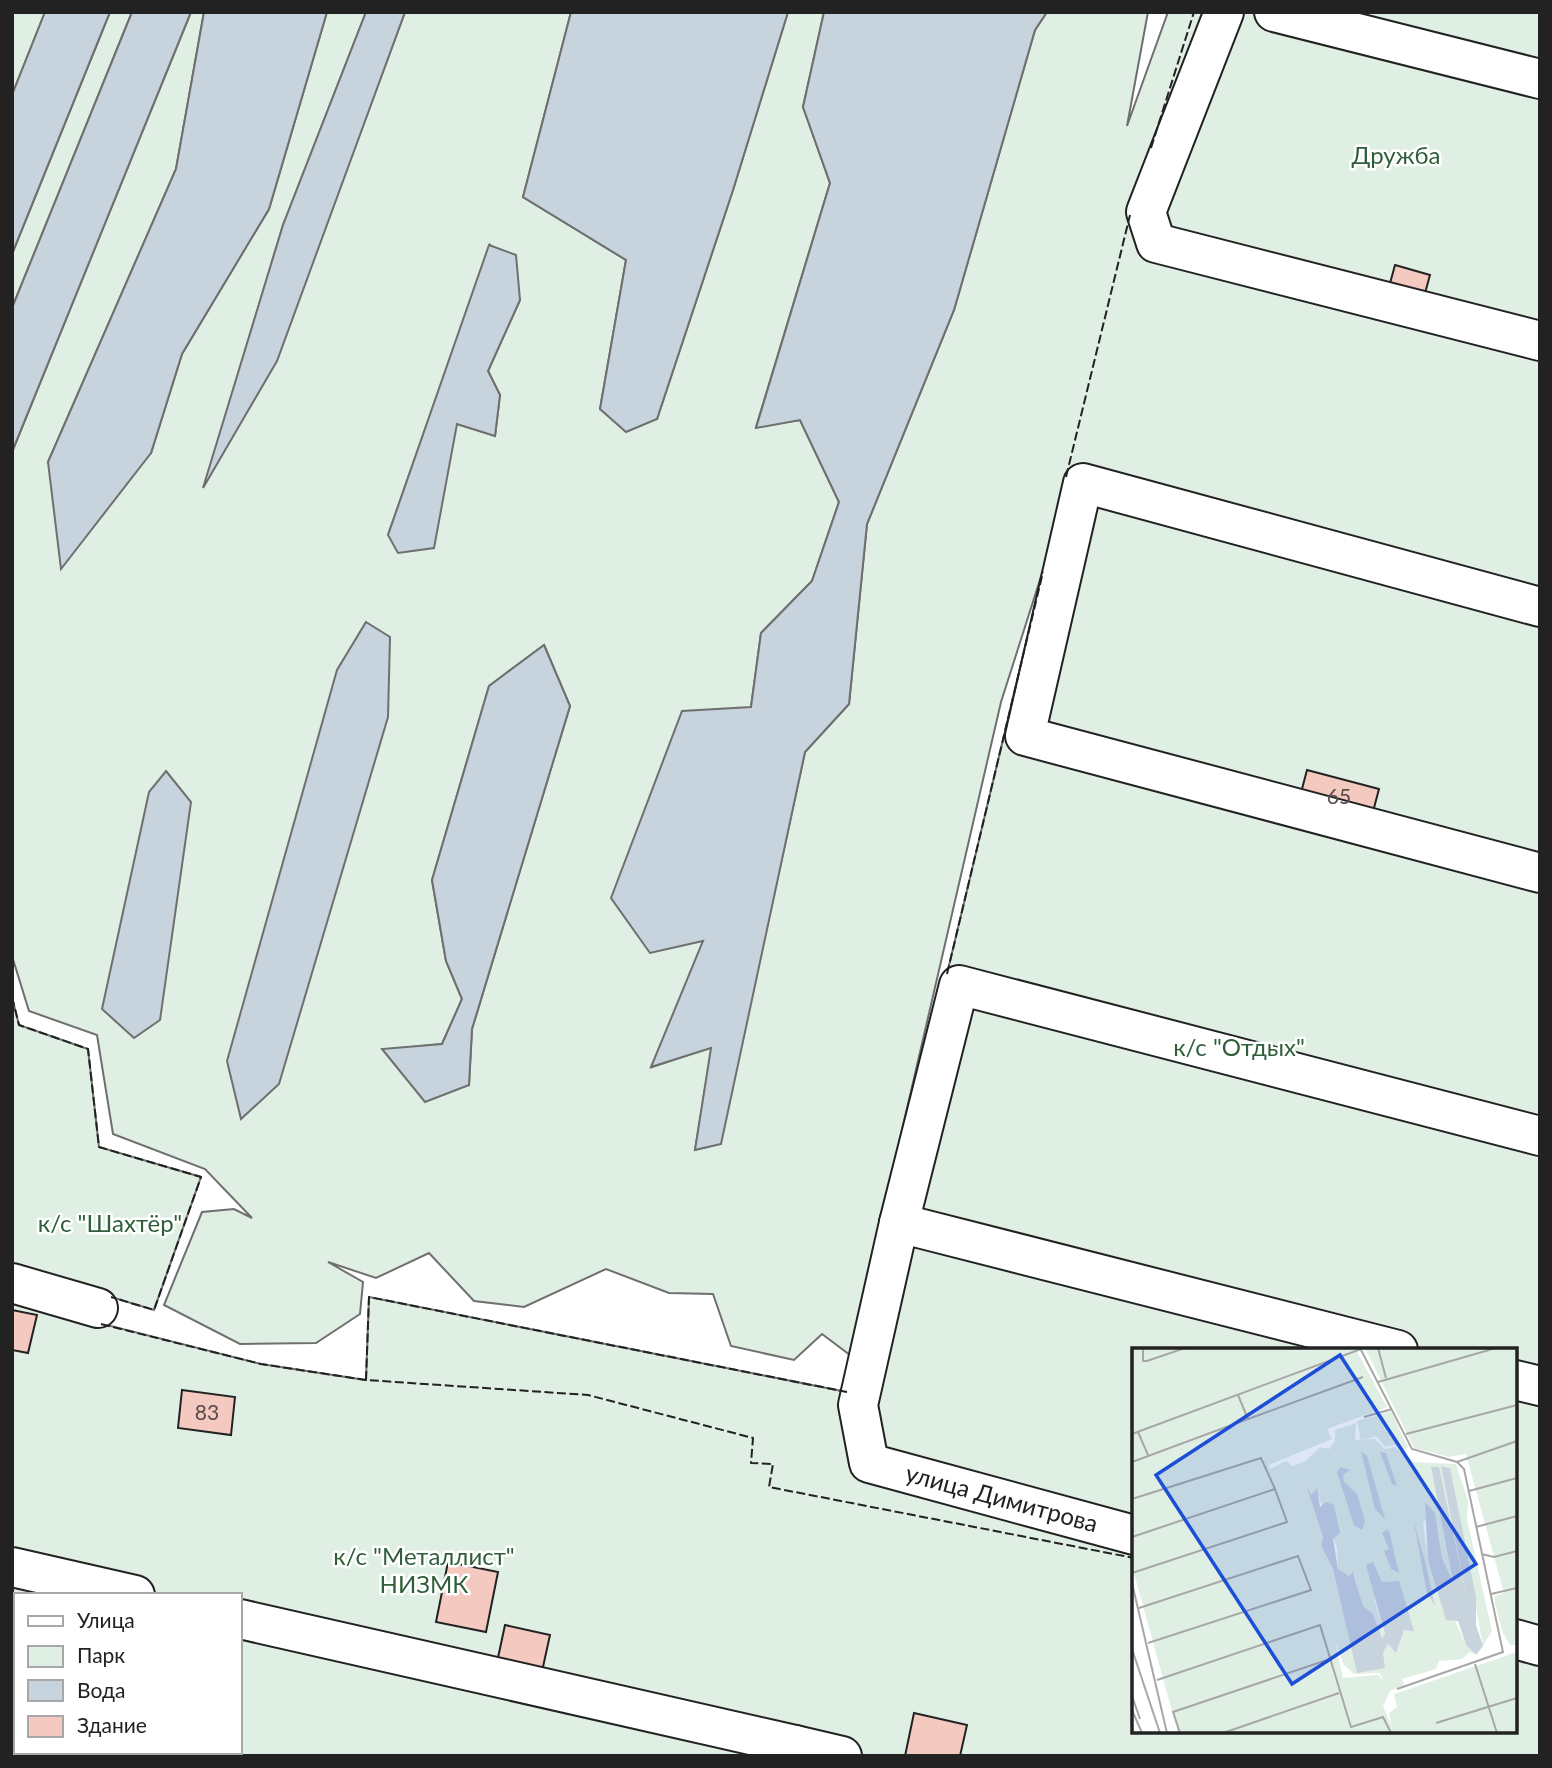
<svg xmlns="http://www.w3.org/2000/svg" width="1552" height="1768" viewBox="0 0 1552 1768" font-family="Lato,sans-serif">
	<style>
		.green { fill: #e0efe3; stroke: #6f6f6f; stroke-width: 2; fill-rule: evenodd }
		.water { fill: #c7d3dd; stroke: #6f6f6f; stroke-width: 2 }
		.building { fill: #f3c9c0; stroke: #222; stroke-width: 2 }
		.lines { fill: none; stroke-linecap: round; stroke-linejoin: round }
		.minor-casing { stroke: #222; stroke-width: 42 }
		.minor { stroke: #fff; stroke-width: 38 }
		.fence { stroke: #222; stroke-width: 2; stroke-dasharray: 9 3.5; stroke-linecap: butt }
		.labels { text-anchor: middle; stroke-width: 5; stroke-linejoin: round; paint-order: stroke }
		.number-label { font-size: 21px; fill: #564c4a }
		.park-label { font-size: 24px; fill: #2f5e38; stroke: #fff }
		.street-label { font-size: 24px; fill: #222; stroke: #fff }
		.inset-road { fill: none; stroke: #a7a7a7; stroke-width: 2 }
		.view { fill: #1d4ed8; fill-opacity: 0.15; stroke: #1d4ed8; stroke-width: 3.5 }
		.inset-edge { fill: none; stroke: #222; stroke-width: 3.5 }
	</style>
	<rect width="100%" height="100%" fill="#fff"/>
	<path class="green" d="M12,12H45L12,95Z
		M110,12H132L12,308V254Z
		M191,12H204L176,169L48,462L151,453L182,354L269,209L327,12H366L283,225L205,484L276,361L405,12H571L523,197L626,260L600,409L657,419L733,190L788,12H824L803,107L830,183L756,427L800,420L839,502L812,581L761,633L751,707L704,940L652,1067L712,1047L695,1150L720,1144L805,752L849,704L867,524L954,310L1035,30L1047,12H1148L1127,126L1168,12H1540V1756H12V1301L261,1364L366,1380L369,1297L847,1392L1045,564L1001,702L850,1355L822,1334L794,1360L731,1346L713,1294L669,1293L606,1269L524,1307L474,1301L429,1253L376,1278L328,1262L363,1282L360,1314L316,1343L240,1344L164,1305L202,1212L234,1209L252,1218L205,1169L113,1134L97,1035L29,1011L12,956V452ZM490,245L520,300L488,371L500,395L495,436L457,424L388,535ZM544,645L570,706L472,1029L469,1085L383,1050L442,1044L462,999L446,961L432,880L489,686ZM1134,1350H1515V1731H1134ZM16,1595H240V1752H16Z
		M12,997L19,1025L88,1049L99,1147L201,1177L154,1310L12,1267Z"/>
	<path class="water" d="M45,12H110L12,254V95Z
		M132,12H191L12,452V308Z
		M204,12H327L269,209L182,354L151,453L61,569L48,462L176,169Z
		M366,12H405L277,361L203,488L283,225Z
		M571,12H788L733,190L657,419L626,432L600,409L626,260L523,197Z
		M824,12H1047L1035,30L954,310L867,524L849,704L805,752L721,1144L695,1150L711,1048L651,1067L703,941L650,953L611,898L682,711L751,707L761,633L812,581L839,502L800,420L756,428L830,183L803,107Z
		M489,245L516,255L520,300L488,371L500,395L495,436L457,424L434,548L398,553L388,535Z
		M366,622L390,637L388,717L279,1084L241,1119L227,1061L337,670Z
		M544,645L570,706L472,1029L469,1085L425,1102L382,1049L442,1044L462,999L446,961L432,880L489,686Z
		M166,771L191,802L160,1020L134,1038L102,1009L149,792Z"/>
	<path class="building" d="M1395,265L1430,275L1421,308L1386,298Z
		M1307,770L1379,789L1370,823L1298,804Z
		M12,1310L37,1315L28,1353L12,1350Z
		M182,1390L235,1397L231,1435L178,1428Z
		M448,1562L498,1572L486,1632L436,1622Z
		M505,1625L550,1635L541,1676L496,1667Z
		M914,1713L967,1725L960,1756H905Z"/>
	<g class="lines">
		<g class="minor-casing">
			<g id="minor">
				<path d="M1224,12L1146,212L1156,243L1540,341"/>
				<path d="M1274,12L1540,79"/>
				<path d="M1540,607L1083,483L1025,736L1540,873"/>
				<path id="s1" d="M899,1223L858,1405L869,1463L1134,1535"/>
				<path d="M12,1283L98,1308"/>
				<path d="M1398,1350L899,1223L959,985L1540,1136"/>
				<path d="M1515,1380L1540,1386"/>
				<path d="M12,1567L135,1595"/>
				<path d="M240,1619L795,1745"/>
				<path d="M1515,1639L1540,1646"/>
				<path d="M793,1756L795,1745L842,1756"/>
			</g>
		</g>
		<use href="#minor" class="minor"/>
		<path class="fence" d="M1151,148L1194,12
			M1066,477L1130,215
			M947,974L1043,572
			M12,997L19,1025L88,1049L99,1147L201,1177L154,1310L111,1297
			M101,1324L261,1364L366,1380L588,1395L753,1438L751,1463L773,1464L769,1487L1134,1558
			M366,1380L369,1297L847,1392"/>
	</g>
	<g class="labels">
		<g class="number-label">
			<text x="1339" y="804">65</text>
			<text x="207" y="1420">83</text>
		</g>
		<g class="park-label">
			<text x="1396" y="164">Дружба</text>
			<text x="1239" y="1056">к/с "Отдых"</text>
			<text x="110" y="1232">к/с "Шахтёр"</text>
			<text x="424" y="1565">к/с "Металлист"<tspan x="424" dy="28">НИЗМК</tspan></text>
		</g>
		<g class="street-label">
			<text dy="8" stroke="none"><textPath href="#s1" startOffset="383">улица Димитрова</textPath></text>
		</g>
	</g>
	<g transform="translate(1132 1348)">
		<rect width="385" height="385" fill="#fff"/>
		<path d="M0,0H223L255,59L195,81L200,91L137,117L138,121L154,113L160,118L174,113L188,99L197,101L203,93V82L224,75L223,92L243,91L253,101L263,99L281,114L324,116L336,153L335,171L360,283L345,307L338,304L330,311L307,313L304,321L270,331L272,337L258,343L251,358L260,379L257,365L265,359L262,346L385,304V385H46L0,218ZM310,118L318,120L351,298L334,297L296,212L291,174L303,166L310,210L322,239L299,119L338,264ZM173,134L179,147L184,141L205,200L206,222L217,228L222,225L231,259L241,266L250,290L253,287L242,250L272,282L263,304L256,296L251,305L225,324L201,221L189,198L191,189ZM284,179L293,212L302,256L295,246ZM203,293L212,317L222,326L248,325L251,332L246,327L211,330ZM233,0H385V297H378L371,285L363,256V248L372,245L334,106L317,109L282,100ZM259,63L276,100L270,103L263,97L253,99L244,88L229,93L225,73Z" fill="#e0efe3" fill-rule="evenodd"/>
		<path d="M229,103L235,108L253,171L243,161ZM248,104L254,105L265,138L260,136ZM309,118L318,120L344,249V277L351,298L344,306L334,297L326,273L314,272L296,212L293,154L303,165L310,210L321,234L299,119H307L335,251ZM209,119L218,122L211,127L212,134L225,146L233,173L230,182L222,177L205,124ZM173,134L179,147L185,140L188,159L194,154L202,157L208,185L201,191L206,221L217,228L221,224L231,258L241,266L250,290L253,286L234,217L241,214L250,234L267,233L282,283L272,282L264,305L256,296L251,305L253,320L225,325L201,221L189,198L191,189ZM282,174L293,212L303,258L295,246ZM254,182L257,183L267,225L259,221L252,203L257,201L250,185Z" fill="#c7d3dd"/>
		<path class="inset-road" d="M11,0V13H15L53,0M228,0L280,101L325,114L332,121L371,304L265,341M246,0L254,30M246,34L364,0M232,69L260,61M116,71L231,29M6,84L16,107M0,86L229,1M274,86L385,57M0,114L116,71L106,47M325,114L385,93M337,143L385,130M0,151L129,110L143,141M344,179L385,168M0,189L143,141L155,174L0,225M349,206L362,209L385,203M0,235L35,385M359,246L385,240M7,260L166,208L179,242L16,295M0,301L28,385M343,316L365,385M25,332L188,277L219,379L251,369L259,385M0,348L8,371M0,362L10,385M304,375L385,350M48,385L41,364L198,311M91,385L207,345"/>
		<path class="view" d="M208,7L344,216L160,336L24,127Z"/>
		<rect width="385" height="385" class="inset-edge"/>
	</g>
	<rect width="1552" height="1768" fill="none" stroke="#222222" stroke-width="28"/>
	<rect x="14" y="1593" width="228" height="161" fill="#ffffff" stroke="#a7a7a7" stroke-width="2"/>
	<rect x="28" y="1616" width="35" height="10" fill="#ffffff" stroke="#a7a7a7" stroke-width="2"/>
	<text x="77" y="1628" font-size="21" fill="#222222">Улица</text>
	<rect x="28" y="1646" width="35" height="21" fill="#e0efe3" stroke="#a7a7a7" stroke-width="2"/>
	<text x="77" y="1663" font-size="21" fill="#222222">Парк</text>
	<rect x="28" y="1680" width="35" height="21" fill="#c7d3dd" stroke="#a7a7a7" stroke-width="2"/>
	<text x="77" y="1698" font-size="21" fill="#222222">Вода</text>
	<rect x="28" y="1716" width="35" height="21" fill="#f3c9c0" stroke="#a7a7a7" stroke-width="2"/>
	<text x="77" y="1733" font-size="21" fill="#222222">Здание</text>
</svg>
